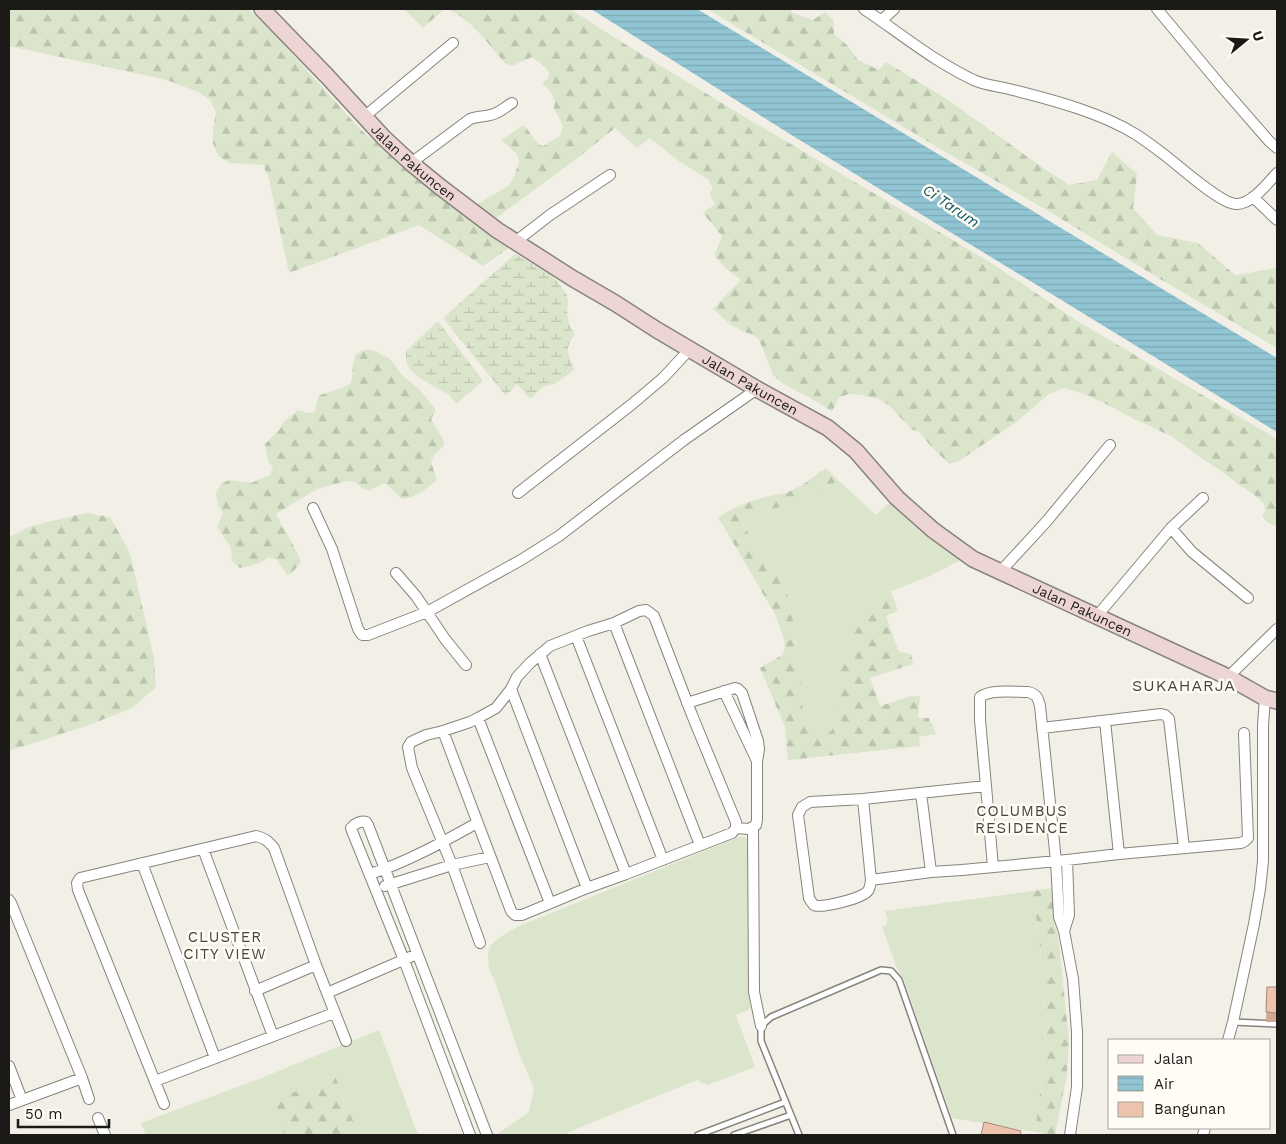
<svg xmlns="http://www.w3.org/2000/svg" width="1286" height="1144" viewBox="0 0 1286 1144" font-family="'Work Sans',sans-serif">
	<style>
		.grass { fill: #dbe5cb }
		.forest { fill: url(#forest-firs) }
		.wetland { fill: url(#wetland-marsh) }
		.water { fill: url(#water-rules) }
		.lines { fill: none; stroke-linecap: round; stroke-linejoin: round }
		.lane-casing { stroke: #86847c; stroke-width: 8 }
		.street-casing { stroke: #86847c; stroke-width: 12 }
		.secondary-casing { stroke: #86847c; stroke-width: 18 }
		.lane { stroke: #fff; stroke-width: 5 }
		.street { stroke: #fff; stroke-width: 10 }
		.secondary { stroke: #ecd5d4; stroke-width: 15 }
		.wall { fill: #cda895 }
		.building { fill: #eec3ad; stroke: #a78879 }
		.labels { text-anchor: middle; stroke-width: 5; stroke-linejoin: round; paint-order: stroke }
		.street-label { font-size: 14px; fill: #1b1a17; stroke: #fffcf5 }
		.water-label { font-size: 15px; font-style: italic; fill: #0b5564; stroke: #fffcf5 }
		.neighbourhood-label { font-size: 15px; letter-spacing: 1px; fill: #48453e; stroke: #fffcf5 }
		.quarter-label { font-size: 16px; letter-spacing: 1px; fill: #48453e; stroke: #fffcf5 }
	</style>
	<defs>
		<pattern id="forest-firs" width="22" height="20" patternUnits="userSpaceOnUse" patternTransform="scale(1.25)"><rect width="22" height="20" fill="#dbe5cb"/><path d="M5 1l3.5 6h-7zM16 11l3.5 6h-7z" fill="#bbc4ae"/></pattern>
		<pattern id="wetland-marsh" width="20" height="14" patternUnits="userSpaceOnUse" patternTransform="scale(1.25)"><rect width="20" height="14" fill="#dbe5cb"/><path d="M1 5h8M5 5V1M11 12h8M15 12V8" fill="none" stroke="#bbc4ae"/></pattern>
		<pattern id="water-rules" width="6" height="5" patternUnits="userSpaceOnUse" patternTransform="scale(1.25)"><rect width="6" height="5" fill="#91c5d3"/><path d="M0 2.5h6" fill="none" stroke="#7ca9b4"/></pattern>
	</defs>
	<rect width="100%" height="100%" fill="#f2efe6"/>
	<path class="grass" d="M839,481L876,515L890,502L919,531L945,550L963,559L927,577L877,597L853,636L850,649L841,666L837,684L833,728L830,732L822,736L803,712L799,656L784,584L761,555L739,517L785,506L802,499L814,491Z
		M739,837H744L747,838L749,842L750,1009L736,1015L755,1067L707,1085L697,1080L588,1124L563,1135H496L529,1112L534,1088L520,1056L496,984L489,969L488,957L489,948L496,940L517,927Z
		M1032,891L1039,936L1046,1021L1044,1059L1035,1132L952,1118L904,980L897,968L882,927L885,926L888,920L885,911Z
		M379,1030L418,1135H359L335,1076L272,1101L285,1135H146L141,1123L259,1079Z"/>
	<path class="forest" d="M9,9H248L275,35L360,129L438,196L510,247L483,266L419,225L289,273L269,179L263,165L230,163L218,156L213,143V130L216,112L210,100L198,92L167,80L9,46Z
		M404,9H444L423,28Z
		M447,9H570L625,44L730,108L988,261L1079,322L1277,439V525C1269,526 1266,521 1262,515L1265,511L1264,504L1256,496L1235,482L1223,472L1200,457L1171,436L1134,419L1102,402L1079,392L1064,388L1049,394L1016,422L959,461L949,464L929,444L920,432L911,429L890,406L879,399L861,395L849,394L839,397L832,412L821,404L782,383L773,375L763,349L759,340L753,335L742,331L731,325L713,309L741,280L729,271L715,257C715,249 720,244 722,236L703,213L715,204L710,193L713,188L708,179L680,162L650,138L637,148L615,128L579,157L496,218L476,205L508,186L513,179L519,163L517,154L501,140L524,125L539,145L543,146L560,136L563,126L554,108L555,102L551,92L542,83L549,78V72L543,65L532,57L511,66L505,63C488,44 472,19 447,9Z
		M707,9H789L793,13L813,20L825,12L834,21V34L848,46L858,60L879,70L886,62L948,100L1036,163L1069,185L1097,180L1112,152L1137,174L1133,208L1157,235L1198,243L1235,275L1250,273L1274,268L1277,270V348L1150,273L1045,209L947,153Z
		M367,349L377,352L391,360L402,375L419,389L436,410L431,419L443,439L444,445L436,453L431,460C432,468 436,473 436,481C425,489 416,498 402,499L385,483L369,491L362,488L355,482L346,481L317,489L276,514L298,554L301,562L291,574L287,575L277,560L269,557C260,564 251,566 240,568L232,561L231,548L217,526L223,513L218,505L216,493L221,484L229,480L251,483L270,475L273,466L268,461L265,444L280,429L283,423L298,410L307,413L315,412L317,400L320,395L342,388L350,384L352,379L353,364L356,354Z
		M826,468L839,481L814,491L802,499L785,506L739,517L761,555L784,584L791,605L795,640L799,656L803,712L822,736L830,732L833,728L837,684L841,666L850,649L853,635L868,604L877,597L891,591L898,611L886,616L898,650L901,652L911,654L913,664L870,678L880,706L911,696H920L918,718H929L930,723H932L936,734L919,737L920,746L788,760L785,727L760,668L782,655L785,648L784,639L775,614L718,517C735,507 754,499 774,495C777,494 782,494 785,493C800,489 813,476 826,468Z
		M86,513L110,517L130,553L154,658L156,687L132,708L89,725L9,751V537L31,526Z
		M1052,888L1054,922L1058,935L1069,1040L1067,1074L1055,1135H1047L1035,1132L1044,1059L1046,1021L1039,936L1032,891Z
		M335,1076L359,1135H285L271,1101Z"/>
	<path class="wetland" d="M515,254L551,275L558,282L567,295L568,303L567,309L568,318L569,324L575,335C563,348 569,355 574,370L556,383L543,387L530,399L517,384L506,396L443,318Z
		M438,321L483,381L456,404L452,398L448,394C432,384 399,373 407,350Z"/>
	<path class="water" d="M591,9H697L1277,358V432L798,139Z"/>
	<g class="lines">
		<g class="lane-casing">
			<path id="lane" d="M1233,1022L1277,1024
				M698,1135L785,1102
				M734,1135L791,1115
				M799,1135L761,1041V1026L771,1017L881,970L891,971L899,980L953,1135"/>
		</g>
		<g class="street-casing">
			<path id="street" d="M864,9C888,25 911,43 936,59C949,67 962,75 976,81C988,86 1000,86 1013,90C1053,100 1102,113 1137,135C1146,141 1154,147 1162,153C1177,164 1220,204 1236,204C1251,205 1268,183 1277,173
				M1157,9L1222,87L1269,141L1277,148
				M881,21L894,9
				M365,116L453,43
				M411,163L470,119C477,116 483,117 490,115C498,114 505,107 512,103
				M1253,197L1277,220
				M515,242L550,215L610,175
				M518,493L631,405L663,378L690,349
				M313,508L332,549L358,629L362,635H368L427,612L521,560L559,536L684,440L757,389
				M1171,528L1192,552L1248,598
				M1000,572L1046,522L1110,445
				M396,573L416,596L445,639L466,665
				M1097,616L1171,528L1203,498
				M614,623L700,845
				M576,636L663,860
				M540,654L626,874
				M1228,677L1277,629
				M511,689L587,888
				M724,691L757,761
				M687,703L735,688L738,689L742,693L758,741L759,749L757,762V820L756,825L749,829L736,828
				M478,718L550,903
				M1105,721L1119,854
				M1042,728L1161,714L1165,715L1169,719L1184,848
				M443,731L511,911L515,915H522L587,888L626,874L732,833L736,828V822L692,715L654,616L646,610L639,611L614,623L588,631L550,646L530,663L517,677L511,689L496,708L478,718L470,722L443,731L426,735L411,742L408,747L412,768L452,865L480,943
				M986,786L980,720V697C991,689 1015,692 1028,692C1037,694 1038,698 1040,706L1056,861L1059,917L1064,931L1073,979L1077,1032V1087L1070,1135
				M921,793L931,872
				M863,799L871,880C870,886 870,891 864,894C857,899 820,909 814,905C813,904 810,900 809,898L798,815L802,807L810,802L863,799L986,786L993,867
				M753,828L754,992L761,1026
				M203,849L273,1036
				M142,863L215,1058
				M370,874C407,862 443,842 477,823
				M871,880L931,872L962,870L1067,860L1119,854L1241,843L1245,841L1248,838L1244,733
				M385,886L452,865L490,857
				M9,900L11,903L82,1078L89,1099
				M1064,931L1069,915L1067,860
				M255,991L316,965
				M327,993L417,954
				M1228,1040L1233,1022L1254,924L1260,889L1263,861V725L1265,698
				M9,1066L22,1100
				M155,1081L334,1013
				M164,1104L78,890L77,883L80,878L256,836C265,838 268,841 274,848L316,965L346,1041
				M9,1105L82,1078
				M98,1118L105,1135
				M470,1135L404,960L352,831L351,828C354,824 361,820 366,822L368,825L487,1135
				M1203,1135L1205,1128"/>
		</g>
		<g class="secondary-casing">
			<g id="secondary">
				<path id="s1" d="M262,9L327,76L384,138L411,163L439,186L497,230L572,278L615,303L657,330L757,389L828,428L856,451L897,498L933,530L973,559L1228,677L1265,698L1277,701"/>
			</g>
		</g>
		<use href="#lane" class="lane"/>
		<use href="#street" class="street"/>
		<use href="#secondary" class="secondary"/>
	</g>
	<path class="wall" d="M1267,987H1277V1022H1266Z"/>
	<path class="building" d="M1267,987H1277V1013L1266,1012Z
		M984,1122L1021,1131L1020,1135H981Z"/>
	<g class="labels">
		<g class="street-label">
			<text dy="5" stroke="none"><textPath href="#s1" startOffset="216">Jalan Pakuncen</textPath></text>
			<text dy="5" stroke="none"><textPath href="#s1" startOffset="620">Jalan Pakuncen</textPath></text>
			<text dy="5" stroke="none"><textPath href="#s1" startOffset="1026">Jalan Pakuncen</textPath></text>
		</g>
		<g class="water-label">
			<text transform="translate(951 206) rotate(34)" y="5">Ci Tarum</text>
		</g>
		<g class="neighbourhood-label">
			<text x="1022" y="816">COLUMBUS<tspan x="1022" dy="17">RESIDENCE</tspan></text>
			<text x="225" y="942">CLUSTER<tspan x="225" dy="17">CITY VIEW</tspan></text>
		</g>
		<g class="quarter-label">
			<text x="1184" y="691">SUKAHARJA</text>
		</g>
	</g>
	<rect width="1286" height="1144" fill="none" stroke="#1b1a17" stroke-width="20"/>
	<rect x="1108" y="1039" width="162" height="90" fill="#fffcf5" stroke="#a4a29c"/>
	<rect x="1118" y="1055" width="25" height="8" fill="#ecd5d4" stroke="#a4a29c"/>
	<text x="1154" y="1064" font-size="15" fill="#1b1a17">Jalan</text>
	<rect x="1118" y="1076" width="25" height="15" fill="url(#water-rules)" stroke="#a4a29c"/>
	<text x="1154" y="1089" font-size="15" fill="#1b1a17">Air</text>
	<rect x="1118" y="1102" width="25" height="15" fill="#eec3ad" stroke="#a4a29c"/>
	<text x="1154" y="1114" font-size="15" fill="#1b1a17">Bangunan</text>
	<g transform="translate(1246 40) rotate(72)" stroke="#fffcf5" stroke-width="4" paint-order="stroke">
	<path d="M0-4L9 19L0 12L-9 19Z" fill="#1b1a17"/>
	<text y="-8" font-size="14" font-weight="bold" text-anchor="middle" fill="#1b1a17">U</text>
	</g>
	<path d="M18 1119v8h91v-8" fill="none" stroke="#1b1a17" stroke-width="2.5"/>
	<text x="25" y="1119" font-size="15" fill="#1b1a17" stroke="#fffcf5" stroke-width="4" paint-order="stroke">50 m</text>
</svg>
